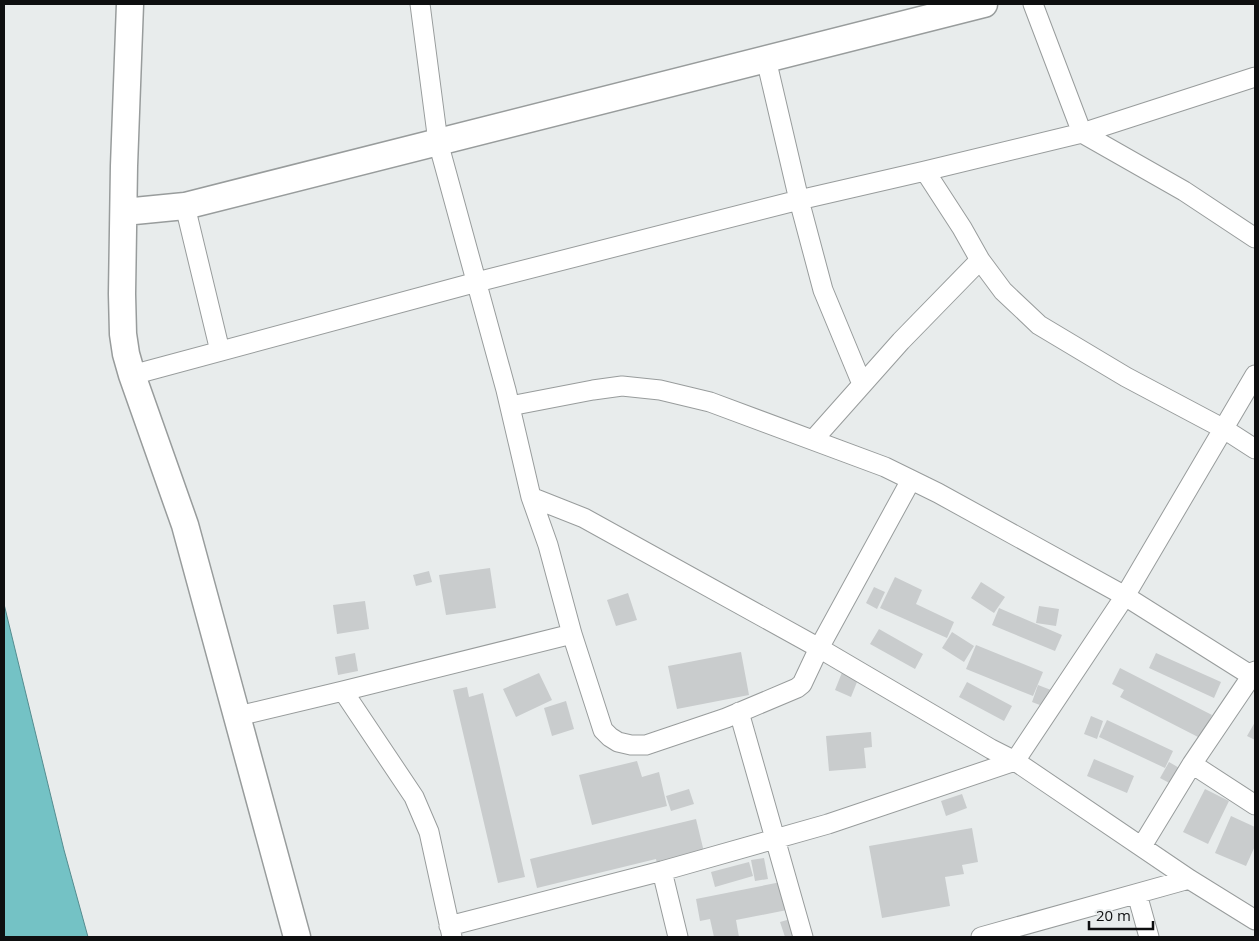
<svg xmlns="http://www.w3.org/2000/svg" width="1259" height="941" viewBox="0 0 1259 941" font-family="'Open Sans',sans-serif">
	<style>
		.water { fill: #74c2c5; stroke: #558c8f }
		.building { fill: #c9cccd }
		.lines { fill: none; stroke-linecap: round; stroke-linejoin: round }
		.street-casing { stroke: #989c9c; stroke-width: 21 }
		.secondary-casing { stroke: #989c9c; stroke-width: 29 }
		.street { stroke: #fff; stroke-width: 19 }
		.secondary { stroke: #fff; stroke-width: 26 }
	</style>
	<rect width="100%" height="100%" fill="#e8ecec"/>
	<path class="water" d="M4,604L64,850L88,937H4Z"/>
	<path class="building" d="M490,568L496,608L446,615L439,575Z
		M429,571L432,582L416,586L413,575Z
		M895,577L922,590L916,604L954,622L947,638L880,608Z
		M981,582L1005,597L994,613L971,598Z
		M874,587L885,592L877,609L866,603Z
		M628,593L637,620L616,626L607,600Z
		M365,601L369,629L337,634L333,605Z
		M1039,606L1059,609L1056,626L1036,623Z
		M999,608L1062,635L1055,651L992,625Z
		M879,629L923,654L915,669L870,644Z
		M952,632L974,646L964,662L942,648Z
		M976,645L1043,672L1033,696L966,669Z
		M741,652L749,695L677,709L668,666Z
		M355,653L358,671L338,675L335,657Z
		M1156,653L1221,682L1214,698L1149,668Z
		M1120,668L1212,715L1200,738L1120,697L1124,690L1112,684Z
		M843,670L859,677L851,697L835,690Z
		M539,673L552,700L516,717L503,689Z
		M967,682L1012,706L1004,721L959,697Z
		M1038,685L1051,690L1045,707L1032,702Z
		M467,687L469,697L483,693L525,877L498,883L453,690Z
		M566,701L574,729L552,736L544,708Z
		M1091,716L1103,721L1097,739L1084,734Z
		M1107,720L1173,751L1165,768L1099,737Z
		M1255,722V740L1247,736Z
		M871,732L872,747L864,748L866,768L829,771L826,736Z
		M1094,759L1134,776L1127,793L1087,776Z
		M637,761L642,777L659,772L667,806L592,825L579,775Z
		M1169,762L1181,769L1173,785L1160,778Z
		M689,789L694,804L671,811L666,796Z
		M1205,789L1229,801L1208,844L1183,832Z
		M962,794L967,808L946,816L941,801Z
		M1231,816L1255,827V846L1246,866L1215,853Z
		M696,819L704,852L657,864L656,859L537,888L530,859Z
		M972,828L978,862L962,865L964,874L945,877L950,906L882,918L869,846Z
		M764,858L768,879L755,881L751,860Z
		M749,862L753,876L715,887L711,872Z
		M791,880L797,908L736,920L739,937H714L710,919L700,921L696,899Z
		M801,916L795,937H785L780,922Z"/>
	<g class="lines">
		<g class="street-casing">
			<path id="street" d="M420,4L438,142L506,390L531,497L548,545L572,634L603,730L610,737L618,742L631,745H646L726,718L797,688L802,684L819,648L911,480
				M1033,4L1082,133L1184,191L1255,238
				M766,59L799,200L823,290L862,384
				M925,171L962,228L980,260L1003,291L1039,325L1126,377L1224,429L1255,449
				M185,206L220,351
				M132,375L477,282L799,200L925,171L1082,133L1255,77
				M510,406L593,390L622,386L660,390L710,402L885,467L938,493L1125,596L1255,678
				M813,440L901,341L980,260
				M531,497L584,518L819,648L991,749L1015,761L1189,879L1255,920
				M343,691L414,797L429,832L452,937
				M739,712L803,937
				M238,716L343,691L572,634
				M1192,764L1255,805
				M1142,846L1192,764L1255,671
				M662,871L678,937
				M1137,894L1149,937
				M449,926L662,871L828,824L1015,761L1125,596L1255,375
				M981,937L1189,879"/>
		</g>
		<g class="secondary-casing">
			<path id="secondary" d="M130,4L124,166L122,294L123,334L126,354L132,375L185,525L297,937
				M124,212L185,206L984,4"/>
		</g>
		<use href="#street" class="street"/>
		<use href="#secondary" class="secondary"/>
	</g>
	<rect width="1259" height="941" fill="none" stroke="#0e0f10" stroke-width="10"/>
	<path d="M1089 921v8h64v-8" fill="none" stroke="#0e0f10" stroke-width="2.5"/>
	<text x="1096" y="921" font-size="15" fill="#0e0f10" stroke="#e8ecec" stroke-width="4" paint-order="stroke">20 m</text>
</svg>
